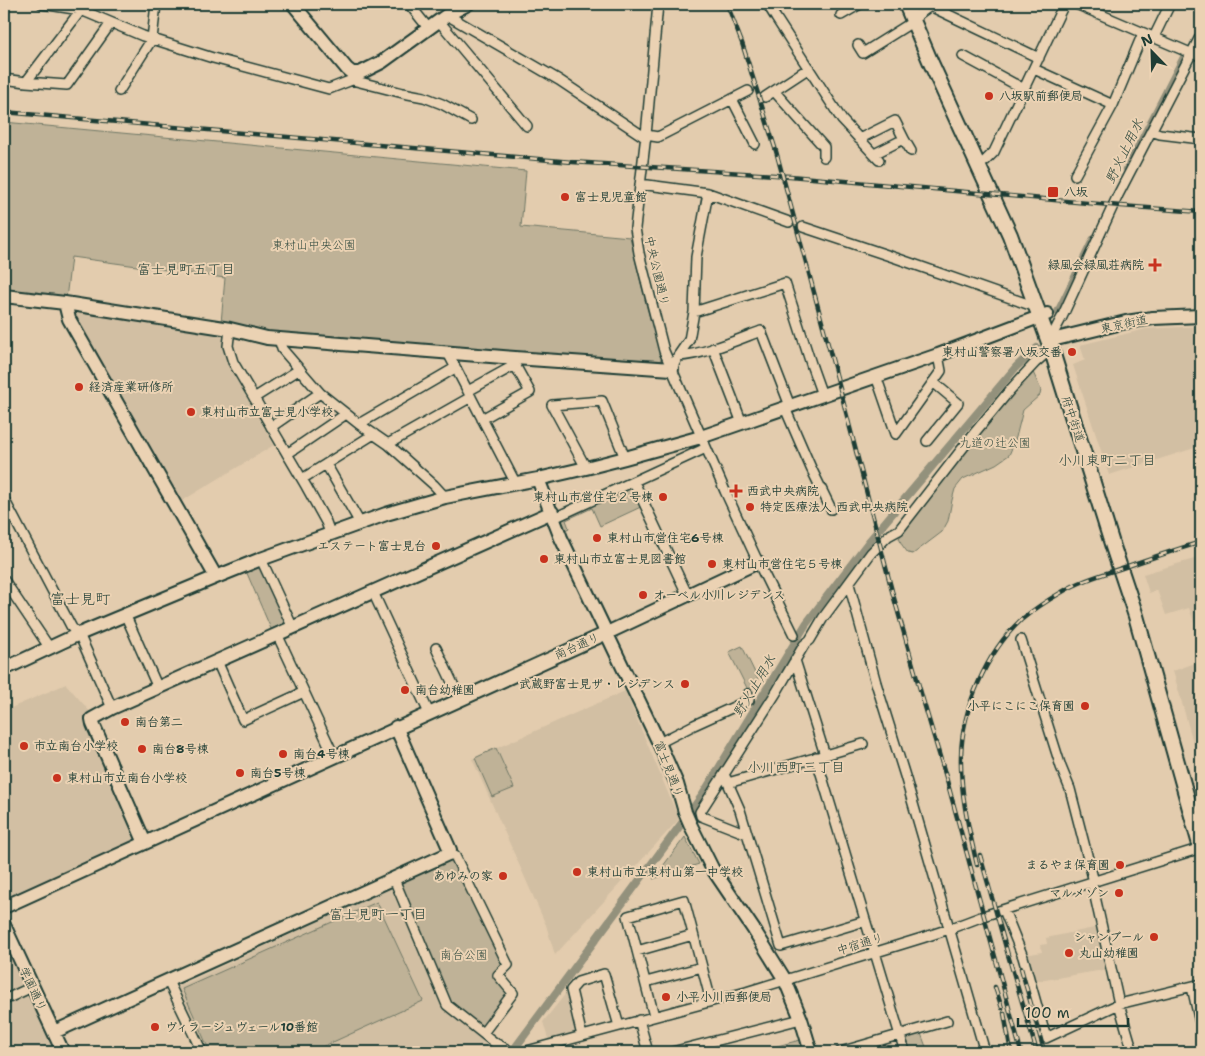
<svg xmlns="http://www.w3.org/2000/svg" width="1205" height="1056" viewBox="0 0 1205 1056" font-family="'Shantell Sans','Klee One',sans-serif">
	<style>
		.built { fill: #d2bfa3 }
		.green { fill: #bfb297; stroke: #6f7866 }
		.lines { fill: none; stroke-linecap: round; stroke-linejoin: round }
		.canal { stroke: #93917c; stroke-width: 8 }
		.street-casing { stroke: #1f3d34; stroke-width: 12 }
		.secondary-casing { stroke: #1f3d34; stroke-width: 16 }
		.primary-casing { stroke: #1f3d34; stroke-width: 18 }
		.street { stroke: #ebd2b3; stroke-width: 9 }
		.secondary { stroke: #ebd2b3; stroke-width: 12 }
		.primary { stroke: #ebd2b3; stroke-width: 14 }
		.rail-casing { stroke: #1f3d34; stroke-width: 4.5 }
		.rail { stroke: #ebd2b3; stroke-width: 2.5; stroke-dasharray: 8; stroke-linecap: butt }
		.poi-dot { fill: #c8321e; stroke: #ebd2b3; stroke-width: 2 }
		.labels { text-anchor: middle; stroke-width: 4; stroke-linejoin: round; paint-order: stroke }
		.poi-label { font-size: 12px; font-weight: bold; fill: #1f3d34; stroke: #ebd2b3; text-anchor: start }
		.park-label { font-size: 12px; fill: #2f493e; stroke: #ebd2b3 }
		.street-label { font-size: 12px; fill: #1f3d34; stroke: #ebd2b3 }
		.water-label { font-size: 14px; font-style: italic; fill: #304a3f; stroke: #ebd2b3 }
		.neighbourhood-label { font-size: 14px; fill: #1f3d34; stroke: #ebd2b3 }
		.quarter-label { font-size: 15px; fill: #1f3d34; stroke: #ebd2b3 }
	</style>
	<rect width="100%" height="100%" fill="#e3ccae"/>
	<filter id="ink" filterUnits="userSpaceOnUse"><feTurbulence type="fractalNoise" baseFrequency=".02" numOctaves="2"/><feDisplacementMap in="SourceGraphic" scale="10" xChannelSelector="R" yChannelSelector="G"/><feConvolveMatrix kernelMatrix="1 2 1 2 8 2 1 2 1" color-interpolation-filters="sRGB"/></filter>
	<g filter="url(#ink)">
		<path class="built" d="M85,309L220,332L224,337L226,350L236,379L274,445L177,504L73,317Z
			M1201,326V446L1109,475L1073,365L1085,360L1080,345L1146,329Z
			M1201,557V642L1189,608L1166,615L1157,590L1149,593L1143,574Z
			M1201,661V771L1173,671Z
			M66,684L92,714L84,719L136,838L135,842L4,904V711Z
			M625,691L679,819L555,955L546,925L472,759Z
			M391,888L444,1010L487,1043L479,1052H203L175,988Z
			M1099,927L1109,969L1033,982L1025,955L1042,952L1040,945L1047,944L1046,938Z
			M4,941L24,984L4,994Z
			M27,992L55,1052H4V1002Z
			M567,992L578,1034L549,1042L543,1022Z"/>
		<path class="green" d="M4,122L526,171L521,227L630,237L647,308L662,358L656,365L262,335L221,323L225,278L71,257L66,299L4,292Z
			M1032,370L1041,390L1040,395L1023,410L1015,441L1009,455L996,464L963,479L955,489L952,500L948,521L942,532L913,554L908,553L902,545L899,538L953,465Z
			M634,482L645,505L600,526L592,508L566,520L569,528L559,533L554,518Z
			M260,565L285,623L271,629L246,571Z
			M742,646L758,679L748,690L729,652Z
			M496,748L514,788L492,797L475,758Z
			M685,837L699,864L653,879Z
			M449,859L453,860L504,964L494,974L510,993L484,1028L449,1000L399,883Z
			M377,902L423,1001L311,1052H210L182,989Z
			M920,1031L928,1052H911L906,1036Z
			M800,1040L804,1052H762V1050Z"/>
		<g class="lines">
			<path class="canal" d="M1127,169L1185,55
				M1058,312L1093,240
				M512,1052L702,796L806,624L870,540L1016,367L1037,348"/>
			<g class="street-casing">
				<path id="street" d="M42,4L81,10L143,36L213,58L329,89L352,80L355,73
					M409,4L429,29
					M658,4L646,135L635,228L639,253L664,351L725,491L758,562L794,635
					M771,4L768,5L776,18L842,120L879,160
					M1076,4L1188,52L1201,56
					M930,6L1039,58
					M447,15L559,80L646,138
					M841,15L860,4
					M439,21L527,126
					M1154,37L1170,4
					M858,45L863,53L914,21L919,14L930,6L931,4
					M963,56L1024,89
					M1034,69L1113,105
					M4,79L26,82L67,85L111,23
					M352,80L403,93L424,97L442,104L471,120
					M26,82L81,10
					M119,91L152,39L156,4
					M774,91L824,147V157
					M765,97L809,68
					M732,99L755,144
					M1151,131L1160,134L1201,139
					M646,135L658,137L748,91
					M859,139L895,121L904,139L874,154
					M904,139L911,151
					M978,164L985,161L994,152L1064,4
					M1075,175L1113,105L1143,33
					M640,184L708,193L696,257L694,312L689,340L678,356L672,369
					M708,193L789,222
					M803,227L896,258L1039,308
					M694,312L785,283L812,367L822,395
					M230,329L228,346L233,362L306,486L326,522L330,533
					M279,339L282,349L320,393L359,424L388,444L434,485L445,497
					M713,348L742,423
					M448,353L516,484
					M678,356C703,355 737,340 761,331L790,406
					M876,376L896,434L941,371L938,355
					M468,391L515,365
					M254,398L300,369
					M785,408L811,468L831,509
					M482,419L530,392L515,365V358
					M359,424L455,368
					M271,427L320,393
					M927,441L958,403L933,382
					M388,444L471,397
					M287,454L346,414
					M326,464L360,523
					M586,468L552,405L602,401L625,458
					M302,479L374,434
					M634,482L687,594
					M4,499L72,628L79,634L112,708
					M554,518L706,448
					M261,559L293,628
					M4,580L49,647
					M849,584L876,683L905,776L985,1052
					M373,592L429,713
					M125,614L158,688
					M277,634L334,756
					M1021,640L1061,767L1070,789L1094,882
					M436,648L460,699
					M795,660L825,755
					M217,661L243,720L304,692
					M659,743L694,725L749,700L748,694
					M816,757L905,1052
					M724,774L740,810L781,946L865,921
					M728,783L863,744
					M701,816L700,812L776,693L804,645L810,640L823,618L871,553L888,536L899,530L976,431L1010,390L1035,363L1044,355L1050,345L1054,332L1062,317L1118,195L1201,35
					M701,816L747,834
					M448,854L455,856L508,965L498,975L513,993L483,1033
					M394,879L447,1005L495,1043L512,1052
					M1092,883L1119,1004L1133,1052
					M1004,910L1023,957L1046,1038L1119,1004L1201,984
					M637,951L693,935
					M702,967L711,1001
					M168,981L202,1052
					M646,982L702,967L684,900L628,916L654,1016
					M1192,987L1201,1027
					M4,1000L32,987
					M639,1020L648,1052
					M582,1036L571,990L578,982L604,974L619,1026
					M523,1052L746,992L922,938L949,929L986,915L1201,848
					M672,1052L801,1019
					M840,1052L947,1021"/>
			</g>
			<g class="secondary-casing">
				<path id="secondary" d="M293,4L347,69L352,73H360L382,62L447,15L468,4
					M4,296L65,303L230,329L267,338L515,358L672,369
					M65,303L69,319L216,577
					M1050,345L1056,339L1126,322L1153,318L1201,316
					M538,479L561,538L659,743L677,784L685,812L691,826L712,868L754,930L785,980L801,1019L811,1052
					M4,669L79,634L216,577L261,559L386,514L445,497L538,479L586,468L625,458L701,437L938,355L1047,314
					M145,843L93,724L92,719L112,708L552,512
					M4,907L607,633L758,562
					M4,925L63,1052
					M54,1032L448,854L450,850L396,727"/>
			</g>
			<g class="primary-casing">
				<path id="primary" d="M906,4L931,63L1010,235L1050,345L1113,547L1136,616L1201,848"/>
			</g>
			<use href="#street" class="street"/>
			<use href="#secondary" class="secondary"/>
			<use href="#primary" class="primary"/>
			<g class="rail-casing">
				<path id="rail" d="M727,4L742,43L776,151L840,389L892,591L923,700L946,777L1021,1052
					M4,112L572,162L790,176L1121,206L1201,212
					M980,855L1008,955L1037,1052
					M977,865C969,830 960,793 961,756C962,709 986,653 1021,620C1033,610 1048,600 1062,592C1080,581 1101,575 1122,568C1148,559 1175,550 1201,542
					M1021,968L1043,1047
					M995,987L1002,1008
					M1004,1013L1011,1052"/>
			</g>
			<use href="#rail" class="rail"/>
		</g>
	</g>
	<g class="poi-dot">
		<circle cx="989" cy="96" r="5"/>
		<rect x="1047" y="186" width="12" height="12" rx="2.5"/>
		<circle cx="565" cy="197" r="5"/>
		<path d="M1152.5 257.5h5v5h5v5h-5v5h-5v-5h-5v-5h5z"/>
		<circle cx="1072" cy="352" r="5"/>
		<circle cx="79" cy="387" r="5"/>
		<circle cx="191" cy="412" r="5"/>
		<path d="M733.5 483.5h5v5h5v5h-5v5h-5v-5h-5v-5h5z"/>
		<circle cx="663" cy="497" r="5"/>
		<circle cx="750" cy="507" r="5"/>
		<circle cx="597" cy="538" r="5"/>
		<circle cx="436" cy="546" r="5"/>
		<circle cx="544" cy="559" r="5"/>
		<circle cx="712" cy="564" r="5"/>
		<circle cx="643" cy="595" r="5"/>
		<circle cx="685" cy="684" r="5"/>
		<circle cx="405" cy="690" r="5"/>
		<circle cx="1085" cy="706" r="5"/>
		<circle cx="125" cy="722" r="5"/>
		<circle cx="24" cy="746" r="5"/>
		<circle cx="142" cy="749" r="5"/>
		<circle cx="283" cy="754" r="5"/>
		<circle cx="240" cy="773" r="5"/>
		<circle cx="57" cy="778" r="5"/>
		<circle cx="1120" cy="865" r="5"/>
		<circle cx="577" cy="872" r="5"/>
		<circle cx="503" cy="876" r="5"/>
		<circle cx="1119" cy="893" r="5"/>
		<circle cx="1154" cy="937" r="5"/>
		<circle cx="1069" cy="953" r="5"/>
		<circle cx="666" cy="997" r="5"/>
		<circle cx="155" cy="1027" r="5"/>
	</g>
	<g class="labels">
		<g class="poi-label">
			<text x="999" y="100">八坂駅前郵便局</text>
			<text x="1064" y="196">八坂</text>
			<text x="575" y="201">富士見児童館</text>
			<text x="1144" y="269" text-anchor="end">緑風会緑風荘病院</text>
			<text x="1062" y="356" text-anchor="end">東村山警察署八坂交番</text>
			<text x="89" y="391">経済産業研修所</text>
			<text x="201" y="416">東村山市立富士見小学校</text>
			<text x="747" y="495">西武中央病院</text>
			<text x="653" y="501" text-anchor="end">東村山市営住宅２号棟</text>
			<text x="760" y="511">特定医療法人 西武中央病院</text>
			<text x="607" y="542">東村山市営住宅6号棟</text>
			<text x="426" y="550" text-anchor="end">エステート富士見台</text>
			<text x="554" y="563">東村山市立富士見図書館</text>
			<text x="722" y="568">東村山市営住宅５号棟</text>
			<text x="653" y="599">オーベル小川レジデンス</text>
			<text x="675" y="688" text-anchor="end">武蔵野富士見ザ・レジデンス</text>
			<text x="415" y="694">南台幼稚園</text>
			<text x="1075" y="710" text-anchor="end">小平にこにこ保育園</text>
			<text x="135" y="726">南台第二</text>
			<text x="34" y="750">市立南台小学校</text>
			<text x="152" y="753">南台8号棟</text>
			<text x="293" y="758">南台4号棟</text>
			<text x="250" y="777">南台5号棟</text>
			<text x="67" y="782">東村山市立南台小学校</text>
			<text x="1110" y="869" text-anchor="end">まるやま保育園</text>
			<text x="587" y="876">東村山市立東村山第一中学校</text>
			<text x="493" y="880" text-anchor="end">あゆみの家</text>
			<text x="1109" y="897" text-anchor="end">マルメゾン</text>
			<text x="1144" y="941" text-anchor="end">シャンブール</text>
			<text x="1079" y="957">丸山幼稚園</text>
			<text x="676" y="1001">小平小川西郵便局</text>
			<text x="165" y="1031">ヴィラージュヴェール10番館</text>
		</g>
		<g class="park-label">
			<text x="314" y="249">東村山中央公園</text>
			<text x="995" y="447">九道の辻公園</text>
			<text x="464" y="959">南台公園</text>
		</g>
		<g class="street-label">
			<text transform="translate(657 271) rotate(77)" y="4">中央公園通り</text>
			<text transform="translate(1124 324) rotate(-12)" y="4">東京街道</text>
			<text transform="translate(1073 419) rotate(72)" y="4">府中街道</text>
			<text transform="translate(577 646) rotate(-24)" y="4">南台通り</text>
			<text transform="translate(669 769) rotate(69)" y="4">富士見通り</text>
			<text transform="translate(860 944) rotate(-17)" y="4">中宿通り</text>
			<text transform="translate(33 989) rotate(65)" y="4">学園通り</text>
		</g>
		<g class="water-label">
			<text transform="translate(1124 151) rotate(-64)" y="5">野火止用水</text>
			<text transform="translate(754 686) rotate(-59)" y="5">野火止用水</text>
		</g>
		<g class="neighbourhood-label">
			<text x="186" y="274">富士見町五丁目</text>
			<text x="1107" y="465">小川東町二丁目</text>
			<text x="796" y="772">小川西町三丁目</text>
			<text x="378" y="919">富士見町一丁目</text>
		</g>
		<g class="quarter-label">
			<text x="80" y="604">富士見町</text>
		</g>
	</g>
	<rect width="1205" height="1056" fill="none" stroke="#ebd2b3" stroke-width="20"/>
	<rect x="10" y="10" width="1185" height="1036" fill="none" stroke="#1f3d34" stroke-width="2" filter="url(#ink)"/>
	<g transform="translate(1152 52) rotate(337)" stroke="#ebd2b3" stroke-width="4" paint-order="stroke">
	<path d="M0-4L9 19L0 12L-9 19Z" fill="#1f3d34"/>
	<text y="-8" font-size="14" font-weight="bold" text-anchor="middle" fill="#1f3d34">N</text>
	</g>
	<path d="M1018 1018v8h110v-8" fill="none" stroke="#1f3d34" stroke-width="2.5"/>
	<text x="1025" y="1018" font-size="15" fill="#1f3d34" stroke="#ebd2b3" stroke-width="4" paint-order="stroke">100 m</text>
</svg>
